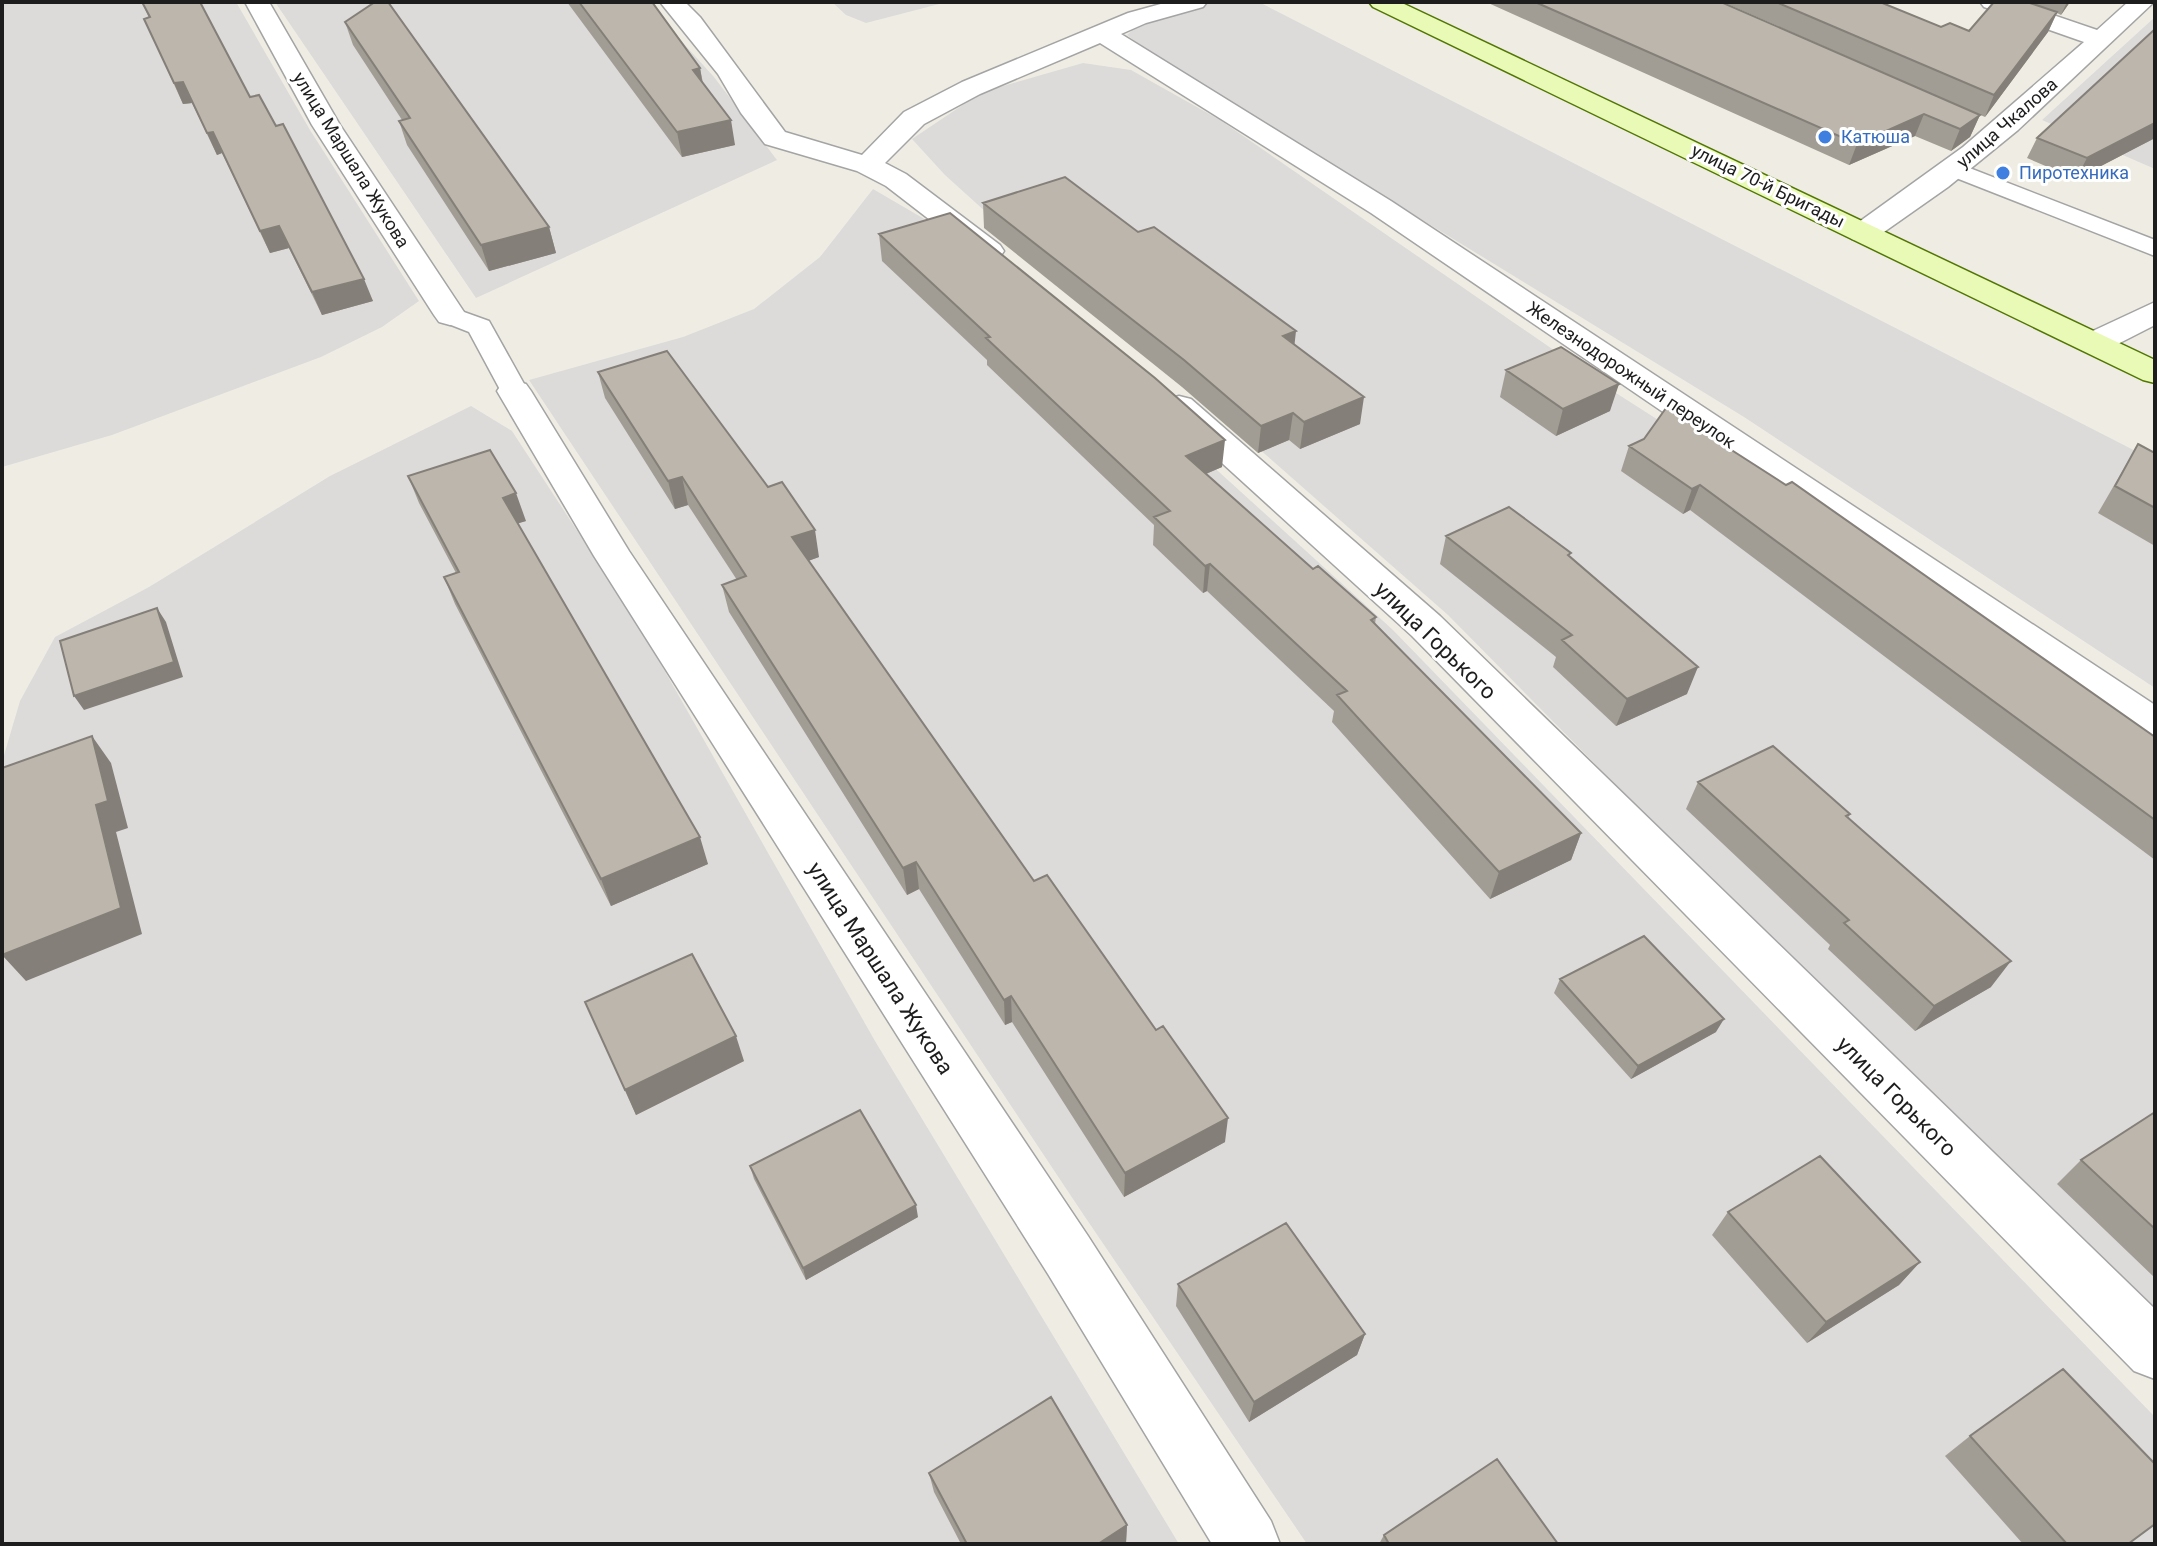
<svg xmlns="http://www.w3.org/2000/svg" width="2157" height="1546" viewBox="0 0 2157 1546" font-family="Roboto,sans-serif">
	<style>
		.residential { fill: #dcdbda }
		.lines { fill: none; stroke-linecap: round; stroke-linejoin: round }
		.lane-casing { stroke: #a4a4a4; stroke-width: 3 }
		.street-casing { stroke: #a4a4a4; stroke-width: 3 }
		.secondary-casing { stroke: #527603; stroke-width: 3 }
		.lane { fill: #fff; fill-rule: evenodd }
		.street { fill: #fff; fill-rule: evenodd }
		.secondary { fill: #e9fab6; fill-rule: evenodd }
		.wall { fill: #a29d94 }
		.shaded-wall { fill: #847f78 }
		.building { fill: #bcb6ac; stroke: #847f78; stroke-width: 2 }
		.shop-dot { fill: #3f7fe0; stroke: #fff; stroke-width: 3 }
		.labels { text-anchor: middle; stroke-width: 6; stroke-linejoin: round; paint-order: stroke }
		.far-street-label { font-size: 18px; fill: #1d1d1d; stroke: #fff }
		.far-shop-label { font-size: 18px; fill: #366cbe; stroke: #fff; text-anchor: start }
		.street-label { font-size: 22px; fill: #1d1d1d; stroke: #fff }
	</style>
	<rect width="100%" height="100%" fill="#efede3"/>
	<path class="residential" d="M2,2H236L310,130L419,301L382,327L321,357L112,435L2,467Z
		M275,2H646L714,77L777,160L476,298Z
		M832,2H947L866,23L846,15Z
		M1213,2H1259L2155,461V688L1744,417L1153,55L1127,35L1145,19Z
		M2155,17V169L2042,120Z
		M1083,63L1131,70L1220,120L1616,393L2037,662L2155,743V1311L1782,953L1448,615L1060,274L1008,232L945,175L912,139L982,92Z
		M873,189L945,231L1087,352L1393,630L2155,1417V1544H1307L1081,1211L529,380L683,337L754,309L820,257Z
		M471,406L512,431L638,624L875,1041L1179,1544H2V762L20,701L55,637L149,587L330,476Z"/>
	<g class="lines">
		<g class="lane-casing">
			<path id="lane" d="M1954,162L2155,240V256L1946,174L1942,169L1946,164Z
				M450,307L489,321L528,391L524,397L514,399L504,397L469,332L441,321L437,315L441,309Z"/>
		</g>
		<g class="street-casing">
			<path id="street" d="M245,2H269L340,125L466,315L461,322L450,325L439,322L434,315L312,125Z
				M660,2H685L700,17L785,132L862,155L904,112L962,82L1128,13L1168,2H1207L1203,7L1146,23L1121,34L1391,201L2155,705V741L2140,737L1371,213L1100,43L980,94L924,124L885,163L906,174L1000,245L1004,251L1000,257L989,260L978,257L886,186L857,171L765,144L741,113L718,74Z
				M1980,2H2015L2097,30L2128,2H2154L2018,130L1948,187L1874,239L1863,242L1852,239L1848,233L1852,227L1963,147L2084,42L1984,7Z
				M2155,302V325L2106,350L2094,353L2082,350L2078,343L2082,336Z
				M514,381L526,384L531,391L629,551L1088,1236L1271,1521L1280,1544H1212L1048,1274L594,556L497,391L502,384Z
				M1179,396L1191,399L1440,616L2155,1309V1379L2134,1371L1412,636L1167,413L1162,406L1167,399Z"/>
		</g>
		<g class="secondary-casing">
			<path id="secondary" d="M1369,2H1400L2155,360V383L2143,380L1373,7Z"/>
		</g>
		<use href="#lane" class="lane"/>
		<use href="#street" class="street"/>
		<use href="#secondary" class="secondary"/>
	</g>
	<path class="wall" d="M142,2L250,97L373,301L322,315L289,248L270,253L222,153L217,155L192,103L183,104L144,19L149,18Z
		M567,2H652L700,68L703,83L735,145L682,157Z
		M1486,2H1721L1980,115L1970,137L1951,151L1915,136L1849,165Z
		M1723,2H1880L1941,27L1969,31L1994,2H2070L2061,15L2057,13L2048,32L1985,117Z
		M345,22L549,227L556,253L489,271L407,145L399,121L402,120L353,45Z
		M2155,29V138L2076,179L2027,158L2037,138Z
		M983,203L1138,232L1295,345L1360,424L1300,449L1289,440L1258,453L1182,387L984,228Z
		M879,234L1222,467L1206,474L1313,569L1376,617L1375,624L1581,833L1571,860L1490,899L1332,722L1334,711L1207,591L1203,593L1153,545L1154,525L987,365V360L882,261Z
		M1506,370L1610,411L1556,436L1500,397Z
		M598,372L819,557L808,561L1034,881L1225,1142L1124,1197L1012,1022L1005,1025L919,889L907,895L729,612L722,585L737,580L688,505L675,509L605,398Z
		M2138,444L2155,453V546L2098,513Z
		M1629,446L2155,737V860L1690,510L1683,514L1621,471Z
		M408,476L526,521L518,523L708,864L611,906L455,604L444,577L456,573L419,503Z
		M1446,536L1570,557L1687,694L1616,726L1553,667L1556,657L1440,564Z
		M1698,782L1850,814L1848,818L1991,987L1915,1031L1828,949L1830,945L1686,809Z
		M1560,979L1716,1032L1631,1079L1554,993Z
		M585,1002L744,1061L636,1115Z
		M2155,1112V1278L2057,1184L2081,1160Z
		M750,1166L918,1217L806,1280L754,1179Z
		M1728,1212L1920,1262L1899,1285L1807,1343L1712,1235Z
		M1178,1284L1365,1334L1357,1355L1249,1422L1176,1306Z
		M1970,1436L2128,1544H2023L1945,1456Z
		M929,1473L1127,1525L1126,1543L1124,1544H961L934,1492Z
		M1384,1535L1558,1544H1379Z"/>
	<path class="shaded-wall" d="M2067,2H2070L2061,15Z
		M2057,12L2048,32L1985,117L1994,95Z
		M700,68L704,93L693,70Z
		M183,82L192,103L183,104L174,83Z
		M1924,114L1915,136L1849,165L1857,144Z
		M1980,115L1970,137L1951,151L1960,129Z
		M731,120L735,145L682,157L677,132Z
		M2155,123V138L2076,179L2087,158Z
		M213,132L222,153L217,155L207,133Z
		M279,226L289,248L270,253L260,231Z
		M549,227L556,253L489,271L481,245Z
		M364,279L373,301L322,315L312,292Z
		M1296,331L1293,358L1283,336Z
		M1619,384L1610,411L1556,436L1563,409Z
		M1364,397L1360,424L1300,449L1304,422Z
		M1293,413L1289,440L1258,453L1261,426Z
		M1225,440L1222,467L1184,483L1186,456Z
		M682,477L688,505L675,509L668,481Z
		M1700,485L1690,510L1683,514L1692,489Z
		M516,493L526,521L513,525L503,498Z
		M815,530L819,557L797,565L792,537Z
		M1210,564L1207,591L1203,593L1205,566Z
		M157,608L166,622L183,677L84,710L74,696Z
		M1698,667L1687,694L1616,726L1627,699Z
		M92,736L111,763L128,828L116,832L142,934L26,981L2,955L96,805Z
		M1581,833L1571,860L1490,899L1499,872Z
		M700,837L708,864L611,906L601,879Z
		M916,862L919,889L907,895L903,868Z
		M2011,961L1991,987L1915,1031L1934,1006Z
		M1011,996L1012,1022L1005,1025L1004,1000Z
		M1724,1019L1716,1032L1631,1079L1638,1066Z
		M736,1036L744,1061L636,1115L625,1090Z
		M1228,1118L1225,1142L1124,1197L1125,1173Z
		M916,1205L918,1217L806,1280L803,1268Z
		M1920,1262L1899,1285L1807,1343L1826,1322Z
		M1365,1334L1357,1355L1249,1422L1254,1402Z
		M1127,1525L1126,1543L1124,1544H1098Z"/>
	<path class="building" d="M142,2H200L250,97L259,95L276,126L283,124L364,279L312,292L279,226L260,231L213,132L207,133L183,82L174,83L144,19L150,17Z
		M375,2H388L549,227L481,245L399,121L410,118L345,22Z
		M579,2H652L700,68L693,70L731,120L677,132Z
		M1535,2H1721L1980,115L1960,129L1924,114L1857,144Z
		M1776,2H1880L1941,27L1950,23L1969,31L1994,2H2027L2057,12L1994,95Z
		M2155,29V123L2087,158L2037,138Z
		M1065,177L1138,232L1154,227L1296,331L1283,336L1364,397L1304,422L1293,413L1261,426L1184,360L983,203Z
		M950,213L1155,378L1225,440L1186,456L1313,569L1318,566L1376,617L1371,620L1581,833L1499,872L1337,695L1347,691L1210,564L1205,566L1154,517L1170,511L986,338L990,337L879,234Z
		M1561,347L1619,384L1563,409L1506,370Z
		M667,351L768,487L782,482L815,530L792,537L1034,881L1047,875L1156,1030L1163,1026L1228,1118L1125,1173L1011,996L1004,1000L916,862L903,868L722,585L746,576L682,477L668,481L598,372Z
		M1666,408L1786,485L1792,482L2155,737V820L1700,485L1692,489L1629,446L1644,439Z
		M2138,444L2155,453V508L2115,486Z
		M490,450L516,493L503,498L700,837L601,879L444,577L459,572L408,476Z
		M1509,507L1571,553L1568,555L1698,667L1627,699L1562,640L1572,635L1446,536Z
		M157,608L174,662L74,696L60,641Z
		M92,736L108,801L96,805L121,908L2,955V768Z
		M1773,746L1850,814L1846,816L2011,961L1934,1006L1844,923L1849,920L1698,782Z
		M1644,936L1724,1019L1638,1066L1560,979Z
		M692,954L736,1036L625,1090L585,1002Z
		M860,1110L916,1205L803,1268L750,1166Z
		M2155,1112V1229L2081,1160Z
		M1820,1156L1920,1262L1826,1322L1728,1212Z
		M1286,1223L1365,1334L1254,1402L1178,1284Z
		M2063,1369L2155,1464V1524L2128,1544H2067L1970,1436Z
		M1051,1397L1127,1525L1098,1544H967L929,1473Z
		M1497,1459L1558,1544H1389L1384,1535Z"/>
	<g class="shop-dot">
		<circle cx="1825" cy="137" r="8"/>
		<circle cx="2003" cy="173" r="8"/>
	</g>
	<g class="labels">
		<g class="far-street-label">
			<text transform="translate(2007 123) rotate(-41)" y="6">улица Чкалова</text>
			<text transform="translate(351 160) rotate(58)" y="6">улица Маршала Жукова</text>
			<text transform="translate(1768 186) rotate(26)" y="6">улица 70-й Бригады</text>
			<text transform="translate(1631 375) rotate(34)" y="6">Железнодорожный переулок</text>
		</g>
		<g class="far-shop-label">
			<text x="1841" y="143">Катюша</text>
			<text x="2019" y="179">Пиротехника</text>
		</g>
		<g class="street-label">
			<text transform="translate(1436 640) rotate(44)" y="8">улица Горького</text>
			<text transform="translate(881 968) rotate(57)" y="8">улица Маршала Жукова</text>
			<text transform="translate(1897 1096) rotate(45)" y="8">улица Горького</text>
		</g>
	</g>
	<rect width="2157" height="1546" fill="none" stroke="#1d1d1d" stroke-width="8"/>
</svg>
